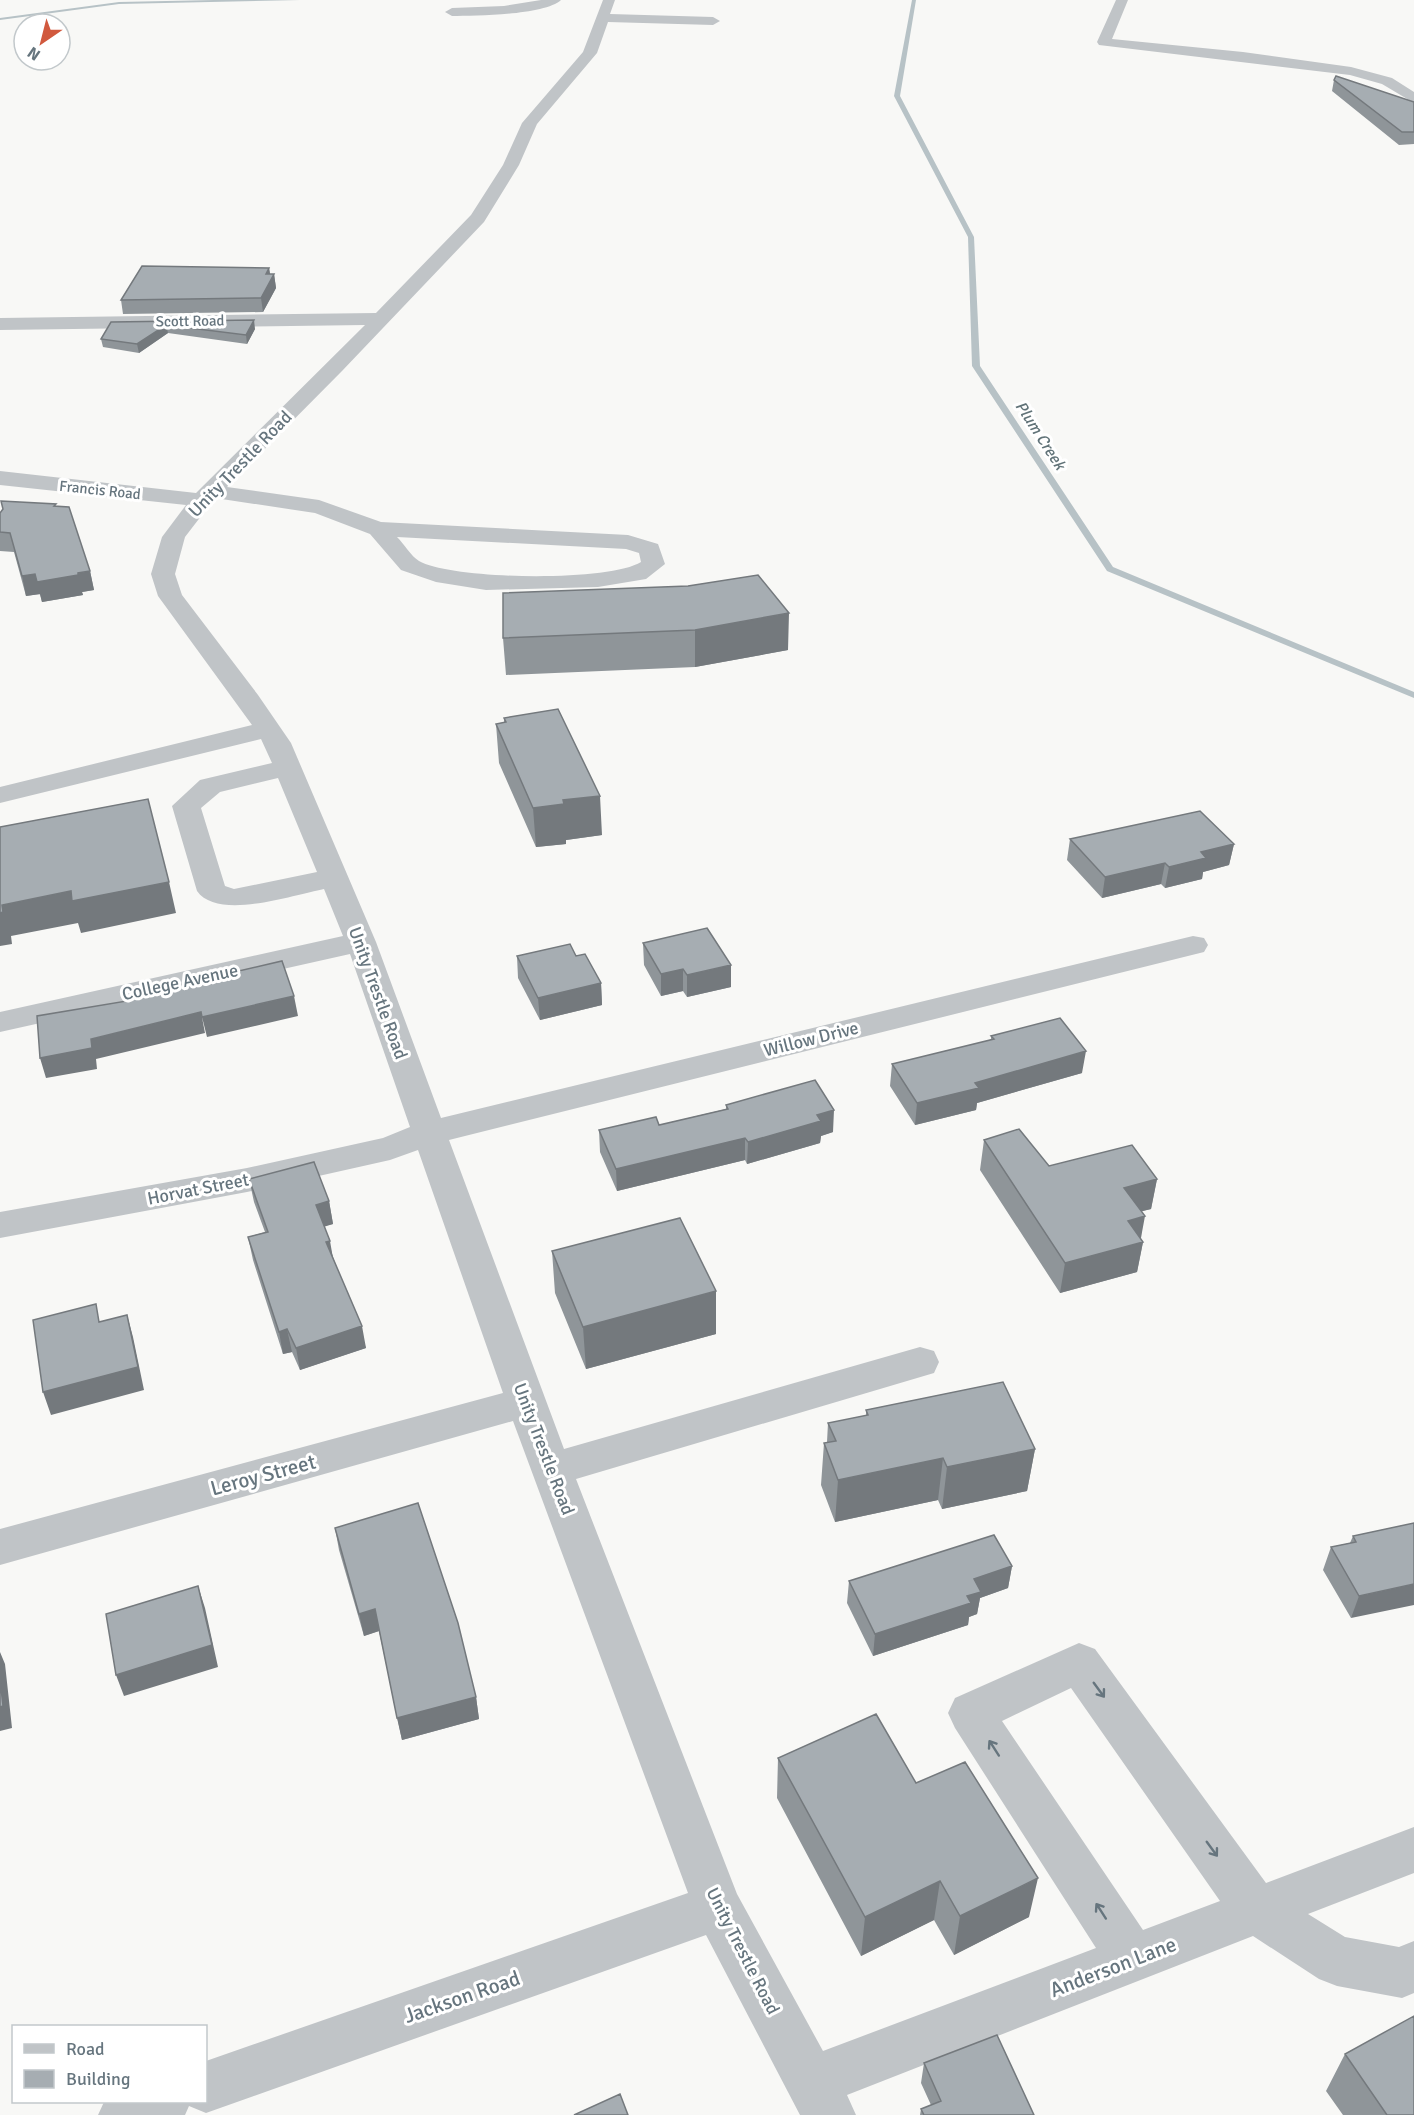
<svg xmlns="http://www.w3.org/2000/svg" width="1414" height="2115" viewBox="0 0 1414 2115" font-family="Signika,sans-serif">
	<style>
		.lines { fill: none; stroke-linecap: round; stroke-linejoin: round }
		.stream { fill: #b7c2c6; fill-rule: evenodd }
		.minor { fill: #c0c4c7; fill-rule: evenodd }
		.wall { fill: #8f9599 }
		.shaded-wall { fill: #74797d }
		.building { fill: #a6adb2; stroke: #74797d; stroke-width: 1.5 }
		.oneway { stroke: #66757e }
		.labels { text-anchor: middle; stroke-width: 6; stroke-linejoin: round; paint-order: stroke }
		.far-street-label { font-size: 15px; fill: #66757e; stroke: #fff }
		.far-water-label { font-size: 16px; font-style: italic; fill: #617378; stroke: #fff }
		.street-label { font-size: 18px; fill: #66757e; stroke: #fff }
		.near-street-label { font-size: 21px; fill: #66757e; stroke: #fff }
	</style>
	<rect width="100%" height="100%" fill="#f8f8f6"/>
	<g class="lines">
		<path class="stream" d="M214,0H300L119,4L0,20V18L119,2Z
			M912,0H916L900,96L974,237L980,366L1113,567L1414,692V698L1107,571L972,366L968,237L894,96Z"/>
		<path class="minor" d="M541,0H561C545,15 476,16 452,16L445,12L452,8L504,6Z
			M603,0H615L610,14L713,17L720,21L713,25L608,22L597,53L537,124L519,165L484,222L342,371L227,487L319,500L381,522L628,535L658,544L665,564L646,579L598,587L486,590L436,582L401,570L370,534L315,513L215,498L185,537L175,574L182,595L258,695L291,743L376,942L441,1118L1193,936L1204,938L1208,945L1204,952L449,1140L564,1449L920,1347L934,1351L939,1362L934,1373L576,1479L737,1894L823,2051L1096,1948L955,1728L948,1713L955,1698L1079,1643L1095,1649L1266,1883L1414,1827V1873L1308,1914L1345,1937L1399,1947L1414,1941V1993L1402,1998L1337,1986L1319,1979L1253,1936L847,2095L856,2115H800L706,1935L206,2113L189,2106L185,2115H98L104,2102H206V2061L688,1893L513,1421L0,1565V1529L503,1393L418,1150L390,1160L247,1192L0,1238V1212L247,1168L383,1138L410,1127L350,954L0,1032V1012L343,936L324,889C293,895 218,921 197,891L172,806L200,780L272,763L261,739L0,803V787L252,725L158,596L151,574L162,537L186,505L0,485V471L196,493L365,325L0,330V318L376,313L471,215L503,165L522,123L583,52ZM397,537L626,549L639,553L641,562C609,582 453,580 419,561C411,556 404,544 397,537ZM278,778L317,872L234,889L225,886L201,808L220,792ZM1071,1688L1220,1901L1143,1930L1002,1721Z
			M1116,0H1128L1112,39L1243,52L1351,67L1392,78L1414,92V103L1382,84L1350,75L1099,45L1097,42Z"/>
	</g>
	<path class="wall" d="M1334,80L1414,102V144L1399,145L1332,91Z
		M269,268L270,274H274L276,288L263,312L123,314L121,300Z
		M111,322L255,329L247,344L168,333L139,353L103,347L101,339Z
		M56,506L90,571L94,590L82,592L83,595L42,602L40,594L26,596L14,552L0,551V513Z
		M688,586L788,650L695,667L506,675L503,638Z
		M504,718L602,835L566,840V844L536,847L499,763L496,724L504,723Z
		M1070,839L1234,844L1229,865L1203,872L1202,879L1165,888L1161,884L1102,898L1067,860Z
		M643,943L731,987L687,997L683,991L661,996L644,965Z
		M517,956L601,983L602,1005L540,1020L518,978Z
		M991,1036L1082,1073L977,1103L976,1110L915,1125L890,1086L892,1064L991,1040Z
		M726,1105L833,1132L821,1136L820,1143L747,1164L745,1160L617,1191L600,1152L599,1130L659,1125L726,1109Z
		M984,1140L1049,1166L1157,1179L1151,1209L1142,1211L1141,1239L1143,1242L1137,1272L1060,1293L980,1170Z
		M249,1179L329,1201L333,1224L324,1226L333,1257L366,1348L300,1370L292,1352L283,1354L253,1260L248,1237L265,1232L254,1202Z
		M552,1251L716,1334L586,1369L555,1293Z
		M866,1410L1035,1449L1027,1491L942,1509L938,1500L835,1522L821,1485L824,1443L827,1442L828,1423L866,1416Z
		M1414,1523L1351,1618L1323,1570L1331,1547L1350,1543L1353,1536Z
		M335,1528L476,1697L479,1719L402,1740L379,1631L364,1636L339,1550Z
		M1012,1566L1008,1588L980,1598L977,1614L969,1617L968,1625L873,1656L847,1603L849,1581Z
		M778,1758L916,1783L1029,1917L954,1955L934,1920L861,1956L777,1798Z
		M1345,2054L1414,2115H1343L1326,2091Z
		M924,2063L1034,2115H920L921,2109L931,2105L921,2083Z"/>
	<path class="shaded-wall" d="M269,268L271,280L274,274L276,288L263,312L261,298L266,274Z
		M254,320L255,329L247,344L246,335Z
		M166,325L168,333L139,353L137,344Z
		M90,571L94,590L82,592L83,595L42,602L37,582Z
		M35,574L40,594L26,596L22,576Z
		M789,613L788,650L695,667V630Z
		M600,796L602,835L566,840V844L536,847L533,808L563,800Z
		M1234,844L1229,865L1203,872L1202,879L1165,888L1169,867L1201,852Z
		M1165,863L1161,884L1102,898L1105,877Z
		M169,882L176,913L81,933L78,923L11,936L12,944L0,946V913L2,905L71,891Z
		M731,965V987L687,997V975Z
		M683,969V991L661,996V974Z
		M601,983L602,1005L540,1020L538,998Z
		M294,996L298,1016L207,1037L202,1017Z
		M201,1012L205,1033L96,1059L97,1069L46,1078L40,1058L91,1039Z
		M1086,1051L1082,1073L977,1103L976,1110L915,1125L917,1103L975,1083Z
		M834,1110L833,1132L821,1136L820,1143L747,1164L748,1142L817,1115Z
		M745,1138V1160L617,1191L616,1169Z
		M1157,1179L1151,1209L1119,1217L1124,1188Z
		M329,1201L333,1224L320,1228L316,1205Z
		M1145,1216L1140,1243L1143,1242L1137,1272L1060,1293L1065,1263L1128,1221Z
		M330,1241L334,1264L326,1242Z
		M716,1291V1334L586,1369L583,1327Z
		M127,1315L133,1337L144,1390L51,1415L43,1392Z
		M362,1326L366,1348L300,1370L296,1348Z
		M287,1329L292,1352L283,1354L279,1332Z
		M1035,1449L1027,1491L942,1509L947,1467Z
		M943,1458L938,1500L835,1522L838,1480Z
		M1012,1566L1008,1588L980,1598L977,1614L969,1617L968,1625L873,1656L875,1634L967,1596L974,1579Z
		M1414,1584V1605L1351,1618L1359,1596Z
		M198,1586L205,1608L218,1667L124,1696L116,1675Z
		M375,1609L379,1631L364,1636L359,1614Z
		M0,1652L5,1664L12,1728L0,1731Z
		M476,1697L479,1719L402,1740L397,1718Z
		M1038,1878L1029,1917L954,1955L960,1916Z
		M940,1881L934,1920L861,1956L865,1917Z"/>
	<path class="building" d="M1336,76L1414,102V132H1402L1334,80Z
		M142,266L269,268L266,274H274L261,298L121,300Z
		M254,320L246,335L166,325L137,344L101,339L111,322Z
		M1,501L56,504L54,506L69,507L90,571L78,573V575L37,582L35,574L22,576L10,533L0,532V513L3,509Z
		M758,575L789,613L695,630L503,638V593L688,586Z
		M558,709L600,796L563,800L564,804L533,808L496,724L506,722L504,718Z
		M148,799L169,882L72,901L71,891L2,905L3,912L0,913V827Z
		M1200,811L1234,844L1201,852L1206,858L1169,867L1165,863L1105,877L1070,839Z
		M707,928L731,965L687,975L683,969L661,974L643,943Z
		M570,944L576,956L585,954L601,983L538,998L517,956Z
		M282,961L294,996L202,1017L201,1012L91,1039L92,1048L40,1058L37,1016L127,1001L126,997Z
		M1060,1018L1086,1051L975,1083L979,1088L917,1103L892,1064L994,1039L991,1036Z
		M815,1080L834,1110L817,1115L821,1121L748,1142L745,1138L616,1169L599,1130L656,1117L659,1125L728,1109L726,1105Z
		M1019,1129L1049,1166L1132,1145L1157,1179L1124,1188L1145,1216L1128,1221L1143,1242L1065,1263L984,1140Z
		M314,1162L329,1201L316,1205L330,1241L326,1242L362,1326L296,1348L287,1329L279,1332L248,1237L268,1232L249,1179Z
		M680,1218L716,1291L583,1327L552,1251Z
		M96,1304L99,1322L127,1315L138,1367L43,1392L33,1320Z
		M1003,1382L1035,1449L947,1467L943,1458L838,1480L824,1443L836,1441L828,1423L868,1415L866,1410Z
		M418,1503L458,1623L476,1697L397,1718L375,1609L359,1614L335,1528Z
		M1414,1523V1584L1359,1596L1331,1547L1356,1542L1353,1536Z
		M994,1535L1012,1566L974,1579L981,1592L967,1596L971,1603L875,1634L849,1581Z
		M198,1586L212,1645L116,1675L106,1614Z
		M0,1679L3,1706L0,1707Z
		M876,1714L916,1783L965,1762L1038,1878L960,1916L940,1881L865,1917L778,1758Z
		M1414,2016V2115H1387L1345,2054Z
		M997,2035L1034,2115H924L921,2109L941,2101L924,2063Z
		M620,2094L628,2115H574Z"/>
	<defs><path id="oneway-shaft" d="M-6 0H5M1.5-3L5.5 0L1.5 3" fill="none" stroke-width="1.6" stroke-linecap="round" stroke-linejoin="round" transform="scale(1.5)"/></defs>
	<g class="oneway">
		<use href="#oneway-shaft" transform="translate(1099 1690) rotate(54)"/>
		<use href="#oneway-shaft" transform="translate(994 1748) rotate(-123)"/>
		<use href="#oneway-shaft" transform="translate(1212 1849) rotate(54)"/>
		<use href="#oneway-shaft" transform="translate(1101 1911) rotate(-123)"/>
	</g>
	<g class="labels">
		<g class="far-street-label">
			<text transform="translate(190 321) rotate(-1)" y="5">Scott Road</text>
			<text transform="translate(100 490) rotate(6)" y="5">Francis Road</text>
		</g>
		<g class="far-water-label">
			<text transform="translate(1041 435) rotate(57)" y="6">Plum Creek</text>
		</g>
		<g class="street-label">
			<text transform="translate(240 464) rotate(-46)" y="6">Unity Trestle Road</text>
			<text transform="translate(180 982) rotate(-12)" y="6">College Avenue</text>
			<text transform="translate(378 993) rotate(70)" y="6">Unity Trestle Road</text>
			<text transform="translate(811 1039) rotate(-14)" y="6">Willow Drive</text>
			<text transform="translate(198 1189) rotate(-11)" y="6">Horvat Street</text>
			<text transform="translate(544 1449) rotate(69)" y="6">Unity Trestle Road</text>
			<text transform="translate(743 1951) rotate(63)" y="6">Unity Trestle Road</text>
		</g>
		<g class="near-street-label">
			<text transform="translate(263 1475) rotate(-15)" y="7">Leroy Street</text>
			<text transform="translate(1113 1967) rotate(-21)" y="7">Anderson Lane</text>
			<text transform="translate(462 1997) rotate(-19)" y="7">Jackson Road</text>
		</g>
	</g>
	<rect x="12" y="2025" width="195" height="78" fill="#ffffff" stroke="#c2c8cb" stroke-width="1.5"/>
	<rect x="24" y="2044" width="30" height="9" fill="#c0c4c7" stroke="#c2c8cb" stroke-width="1.5"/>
	<text x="66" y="2055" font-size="18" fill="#66757e">Road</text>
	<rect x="24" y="2070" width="30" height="18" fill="#a6adb2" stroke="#c2c8cb" stroke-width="1.5"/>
	<text x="66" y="2085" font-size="18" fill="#66757e">Building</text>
	<g transform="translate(42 42) rotate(215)"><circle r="28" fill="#ffffff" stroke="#c2c8cb" stroke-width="1.5"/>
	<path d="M0-4.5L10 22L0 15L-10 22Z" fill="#d1593e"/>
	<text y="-9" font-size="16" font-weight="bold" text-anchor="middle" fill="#66757e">N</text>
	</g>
</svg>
